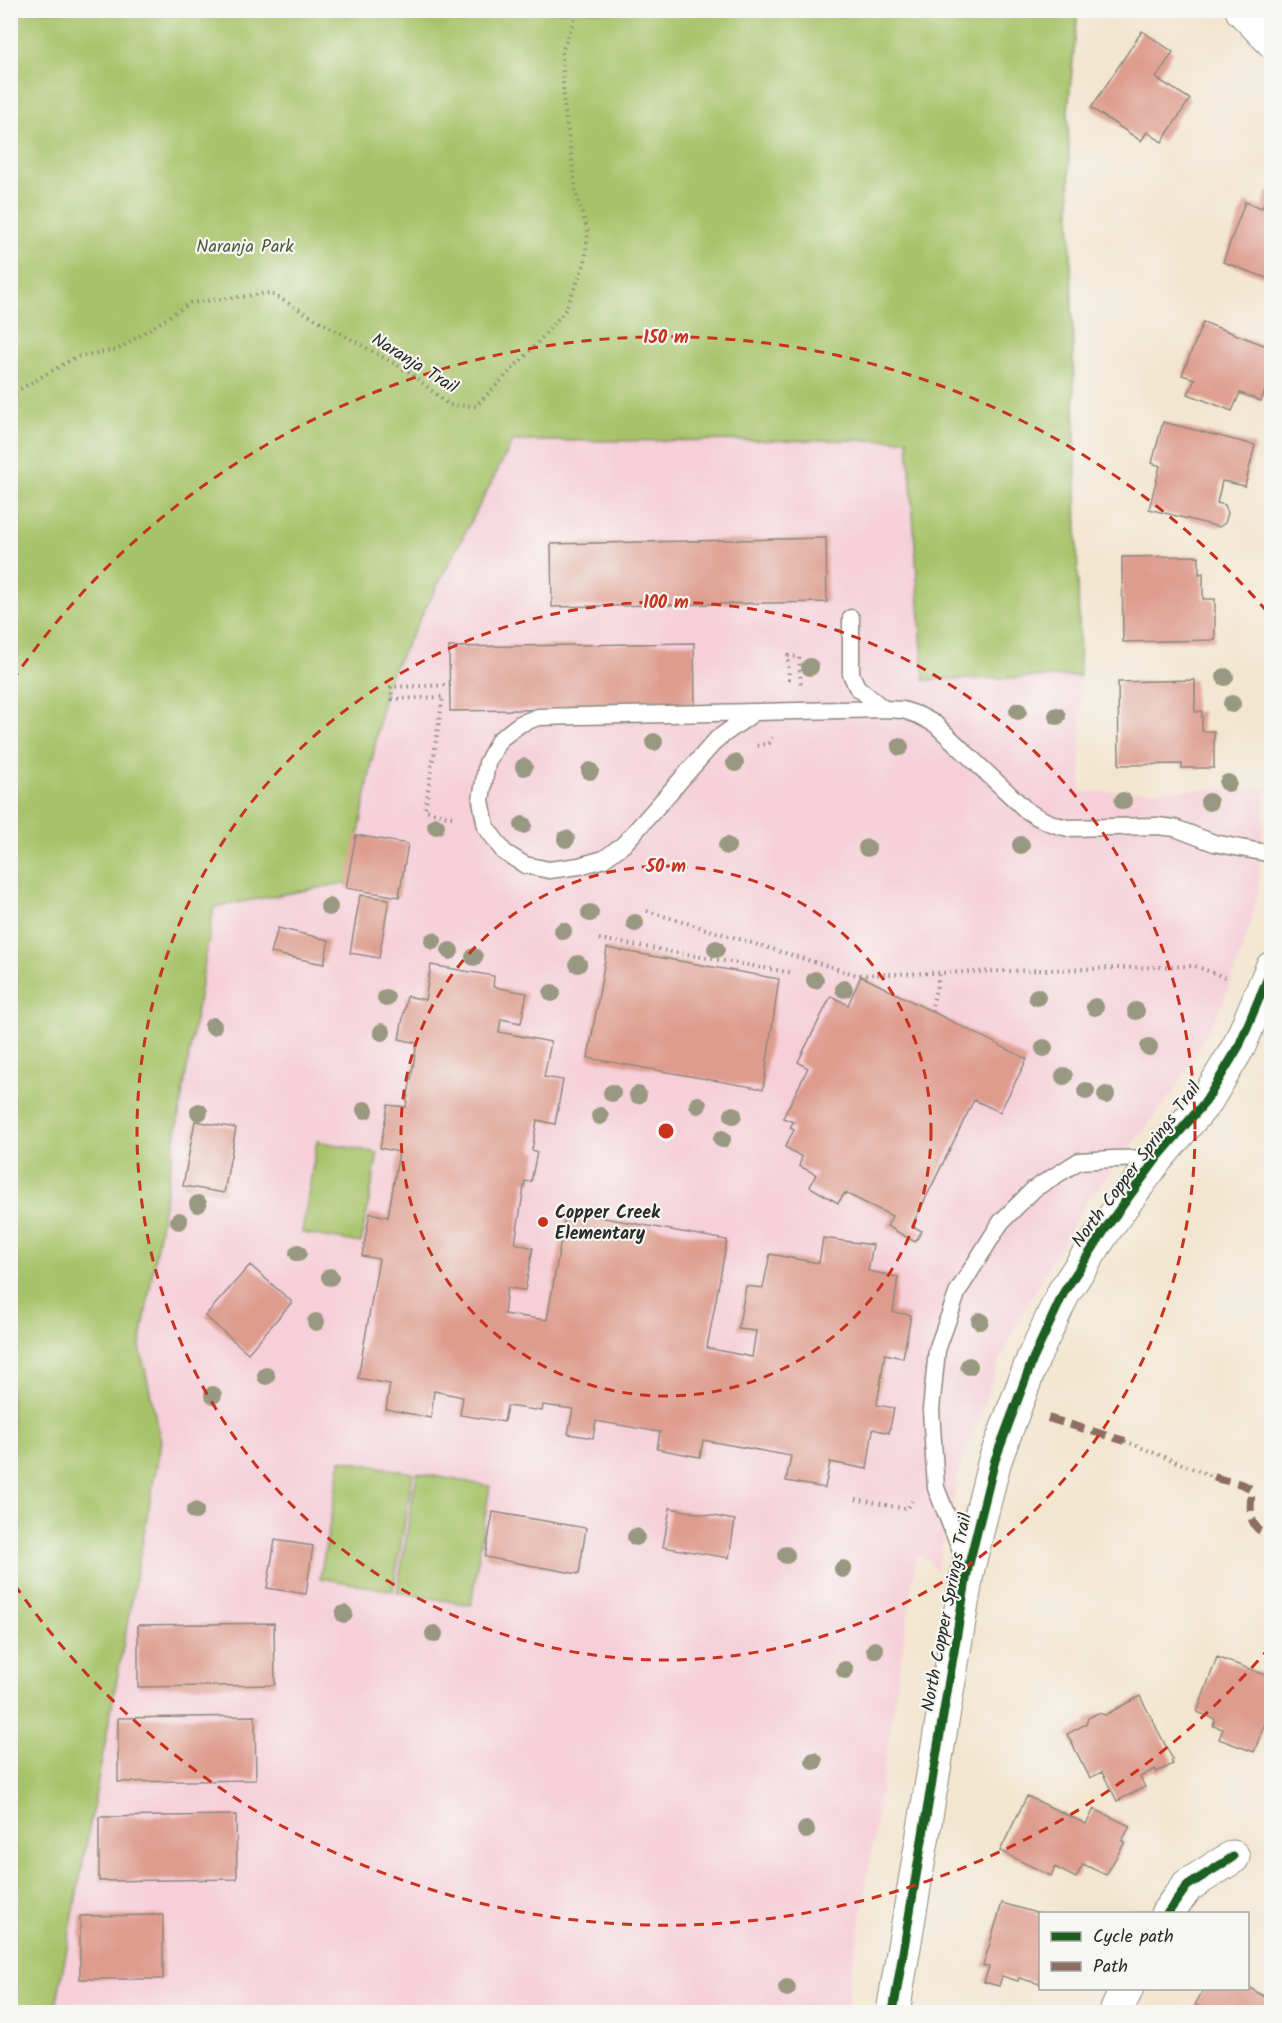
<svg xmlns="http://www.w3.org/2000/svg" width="1282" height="2023" viewBox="0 0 1282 2023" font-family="Kalam,sans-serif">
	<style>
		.built { fill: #f6cfd9 }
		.green { fill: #a7c369; stroke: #69774a; stroke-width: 1.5 }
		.building { fill: #de9c8e }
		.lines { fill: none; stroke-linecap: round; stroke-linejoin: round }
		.service-casing { stroke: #8f887e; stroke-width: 19 }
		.minor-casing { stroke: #8f887e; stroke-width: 35 }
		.tertiary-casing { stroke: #8f887e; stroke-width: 35 }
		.path { stroke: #8f887e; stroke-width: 4; stroke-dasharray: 1.5 4.5; stroke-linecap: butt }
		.service { stroke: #fff; stroke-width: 16 }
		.minor { stroke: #fff; stroke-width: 33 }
		.tertiary { stroke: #fff; stroke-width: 33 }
		.quiet { stroke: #8d6e63; stroke-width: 8; stroke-dasharray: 15 8; stroke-linecap: butt }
		.cycleway-casing { stroke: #f6f6f2; stroke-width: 13 }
		.cycleway { stroke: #1b5e20; stroke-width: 9 }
		.tree { fill: #999880 }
		.ring { fill: none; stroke: #c8321e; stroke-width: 3; stroke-dasharray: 10 8 }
		.poi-dot { fill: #c8321e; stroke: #f6f6f2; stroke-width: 2 }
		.labels { text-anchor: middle; stroke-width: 4.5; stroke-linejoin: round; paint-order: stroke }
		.park-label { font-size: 18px; fill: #50593e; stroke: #f6f6f2 }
		.street-label { font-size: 18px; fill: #2b2b2b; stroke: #f6f6f2 }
		.poi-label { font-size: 18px; font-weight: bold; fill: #2b2b2b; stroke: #f6f6f2; text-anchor: start }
		.centre { fill: #c8321e; stroke: #f6f6f2; stroke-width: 3 }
		.ring-label { font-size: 18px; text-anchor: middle; font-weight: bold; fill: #c8321e; stroke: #f6f6f2; stroke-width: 4.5; stroke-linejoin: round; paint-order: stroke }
	</style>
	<rect width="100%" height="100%" fill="#f6f6f2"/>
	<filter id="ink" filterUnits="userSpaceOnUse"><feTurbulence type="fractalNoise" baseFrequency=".0167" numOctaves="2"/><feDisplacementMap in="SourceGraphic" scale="12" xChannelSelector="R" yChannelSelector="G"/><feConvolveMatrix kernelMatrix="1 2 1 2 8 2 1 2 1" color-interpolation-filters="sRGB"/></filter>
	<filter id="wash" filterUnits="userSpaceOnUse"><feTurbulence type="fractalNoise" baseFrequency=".008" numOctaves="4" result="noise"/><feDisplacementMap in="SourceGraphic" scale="24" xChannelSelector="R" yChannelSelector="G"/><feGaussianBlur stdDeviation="1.35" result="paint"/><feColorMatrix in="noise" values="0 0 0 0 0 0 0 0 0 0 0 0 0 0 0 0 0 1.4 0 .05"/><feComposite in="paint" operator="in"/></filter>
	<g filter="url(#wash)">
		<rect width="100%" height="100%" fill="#f3e6d0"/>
		<path class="built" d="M908,440L925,680L1080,676L1081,792L1266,788L1258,890L1252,919L1233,976L1218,1013L1176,1089L1086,1202L1018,1321L995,1373L971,1440L963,1455L936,1572L928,1560L917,1555L861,1919L845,2012H30L10,1550V692L512,441Z"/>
		<path class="green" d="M11,11H1078L1068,110L1080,676L924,680L908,440L513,441L386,684L350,882L214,907L140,1347L161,1442L55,2012H11Z
			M317,1141L378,1153L361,1243L302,1233Z
			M341,1460L413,1473L393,1591L320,1578Z
			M417,1473L490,1486L471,1605L397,1592Z"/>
		<g id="blocks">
			<path class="building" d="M1142,31L1173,52L1156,78L1190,99L1162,142L1147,132L1141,141L1091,108Z
				M1268,191L1272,192V280L1223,262L1245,202L1262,208Z
				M1203,322L1272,348V385L1268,383L1261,401L1240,393L1232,411L1188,394L1195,379L1182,375Z
				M1163,422L1255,445L1245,486L1222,481L1217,503L1225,505L1228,513L1225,523L1219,527L1149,509L1160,466L1152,463Z
				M826,538L827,602L552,607L551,544Z
				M1199,556V574L1203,573V599H1215V640L1123,642L1122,557Z
				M694,643L695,707L450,711L449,647Z
				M1195,680V712L1202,711V731H1214V768H1182V764L1119,765L1118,682Z
				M356,835L408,844L399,897L346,888Z
				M360,895L389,899L379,958L350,953Z
				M278,928L329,940L324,964L271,953Z
				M607,948L779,979L763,1089L588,1058Z
				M431,965L494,976L493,987L527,993L521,1023L501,1019L499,1032L551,1042L544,1077L563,1080L555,1124L537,1120L532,1150L537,1152L531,1182L525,1181L515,1243L533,1248L525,1290L507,1288L504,1314L547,1320L566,1211L727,1240L707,1348L752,1357L756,1331L738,1329L746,1286L763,1288L770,1254L819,1263L823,1238L873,1245L868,1271L898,1277L893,1312L911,1315L903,1358L885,1354L877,1405L894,1408L889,1433L873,1429L867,1469L830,1462L825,1488L786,1481L791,1456L703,1440L700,1457L657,1449L660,1432L596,1421L593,1438L568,1434L573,1409L543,1405L542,1411L507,1406L504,1422L460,1415L463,1397L434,1391L431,1418L386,1409L390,1384L358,1378L379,1259L362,1256L370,1213L388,1217L399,1152L380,1148L388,1105L406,1107L417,1043L399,1039L407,996L425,1000Z
				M861,976L1027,1059L1000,1112L974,1100L912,1226L922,1231L915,1242L887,1226L892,1216L845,1193L838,1203L810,1187L816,1174L799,1166L802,1157L785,1147L794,1130L790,1128L793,1122L783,1118L808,1068L798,1062L831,996L848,1005Z
				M195,1121L236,1128L224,1193L183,1186Z
				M250,1265L292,1302L248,1353L205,1316Z
				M670,1508L735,1520L729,1558L663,1547Z
				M493,1512L586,1528L579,1574L485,1557Z
				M275,1540L313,1546L306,1594L267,1588Z
				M274,1623L275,1685L138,1687V1625Z
				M1217,1657L1271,1677L1264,1698L1272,1701V1705L1254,1752L1219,1739L1223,1729L1213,1726L1215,1719L1197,1712Z
				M1140,1696L1173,1760L1171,1761L1173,1764L1157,1772L1155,1769L1140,1777L1145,1787L1117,1801L1102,1772L1090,1778L1067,1734L1086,1724L1088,1718L1098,1713L1105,1715Z
				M255,1716L256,1780L118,1782V1718Z
				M1027,1796L1086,1824L1094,1809L1130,1826L1122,1841L1125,1842L1106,1875L1083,1864L1076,1878L1055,1867L1051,1876L1000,1851Z
				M236,1815L237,1879L99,1881V1817Z
				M1002,1903L1040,1914V1984L1019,1978L1018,1981L1002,1976L999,1986L984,1982L989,1967L983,1966Z
				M163,1915V1979H80V1916Z
				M1248,1987L1272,2001V2012H1209L1195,2005L1204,1988Z"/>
		</g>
	</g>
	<g filter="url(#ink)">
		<use href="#blocks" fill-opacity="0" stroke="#8f887e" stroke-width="1.5"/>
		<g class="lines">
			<g class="service-casing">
				<path id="service" d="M851,618V674L857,687L884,709L903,710L918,715L935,724L1026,810C1039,819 1052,825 1068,828L1157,826L1175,828L1214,843L1272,854
					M755,712L717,739L624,844L604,859L579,866L549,870L525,865L504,852L486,827L481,800L487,763L499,740L520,724L538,717L755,712L884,709
					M965,1561L936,1488L931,1410L937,1350L958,1291L1001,1222L1034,1189L1079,1161L1112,1159L1157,1158"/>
			</g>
			<g class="minor-casing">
				<path id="minor" d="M1242,10L1272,41
					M1167,1914L1187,1886L1233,1857
					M1116,2012L1127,1988"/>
			</g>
			<g class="tertiary-casing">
				<path id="tertiary" d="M893,2012L968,1568L995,1460L1033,1359L1064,1292L1106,1228L1157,1158L1206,1101L1239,1046L1272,968"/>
			</g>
			<path class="path" d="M10,395L76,357L119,349L190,303L270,293L409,372L449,405L476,406L535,346L566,309L585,263L588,232L577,197L564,104L562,52L578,10
				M789,680L788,656L799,657L801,687
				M451,685L391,687L392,699L443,697L425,810L456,818
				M757,746L769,743L772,737
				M647,911L857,975L1195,966L1227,978
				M599,939L793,973
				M931,1011L940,972
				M1125,1441L1214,1477
				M856,1499L901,1508H908L912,1501"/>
			<use href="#service" class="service"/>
			<use href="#minor" class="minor"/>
			<use href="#tertiary" class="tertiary"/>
			<path class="quiet" d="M1048,1418L1125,1441
				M1214,1477C1226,1482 1241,1482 1251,1489C1252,1502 1247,1519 1258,1529C1261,1532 1268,1534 1272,1536"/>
			<g class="cycleway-casing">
				<path id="cycleway" d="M1167,1914L1187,1886L1233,1857
					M893,2012L968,1568L995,1460L1033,1359L1064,1292L1106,1228L1157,1158L1206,1101L1239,1046L1272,968"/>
			</g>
			<use href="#cycleway" class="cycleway"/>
		</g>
		<g class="tree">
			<circle cx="810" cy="667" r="9"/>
			<circle cx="1225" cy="677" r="9"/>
			<circle cx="1232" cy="704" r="9"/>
			<circle cx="1018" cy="711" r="9"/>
			<circle cx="1057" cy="716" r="9"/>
			<circle cx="654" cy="742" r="9"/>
			<circle cx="900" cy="747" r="9"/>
			<circle cx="735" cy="763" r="9"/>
			<circle cx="524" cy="767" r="9"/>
			<circle cx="590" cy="771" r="9"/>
			<circle cx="1228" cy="783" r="9"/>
			<circle cx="1123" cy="801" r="9"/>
			<circle cx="1209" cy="802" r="9"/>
			<circle cx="523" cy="825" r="9"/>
			<circle cx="436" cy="826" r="9"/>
			<circle cx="566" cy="839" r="9"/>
			<circle cx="1021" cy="845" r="9"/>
			<circle cx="727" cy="846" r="9"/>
			<circle cx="867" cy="848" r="9"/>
			<circle cx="329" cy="907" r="9"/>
			<circle cx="590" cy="913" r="9"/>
			<circle cx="635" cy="923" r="9"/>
			<circle cx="563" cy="931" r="9"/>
			<circle cx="433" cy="941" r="9"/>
			<circle cx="716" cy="949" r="9"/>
			<circle cx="450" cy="951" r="9"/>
			<circle cx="474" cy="957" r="9"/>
			<circle cx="578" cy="964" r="9"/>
			<circle cx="815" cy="980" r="9"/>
			<circle cx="844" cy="989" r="9"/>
			<circle cx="552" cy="993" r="9"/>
			<circle cx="1037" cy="997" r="9"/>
			<circle cx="386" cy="998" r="9"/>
			<circle cx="1095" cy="1007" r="9"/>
			<circle cx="1136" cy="1011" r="9"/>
			<circle cx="213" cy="1026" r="9"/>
			<circle cx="382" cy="1032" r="9"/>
			<circle cx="1149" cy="1047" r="9"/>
			<circle cx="1044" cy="1048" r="9"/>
			<circle cx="1064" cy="1076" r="9"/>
			<circle cx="1086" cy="1091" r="9"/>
			<circle cx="612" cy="1093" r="9"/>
			<circle cx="638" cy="1095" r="9"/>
			<circle cx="1106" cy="1095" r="9"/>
			<circle cx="698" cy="1105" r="9"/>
			<circle cx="365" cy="1110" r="9"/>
			<circle cx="199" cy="1112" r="9"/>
			<circle cx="733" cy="1115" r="9"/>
			<circle cx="600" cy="1116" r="9"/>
			<circle cx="722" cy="1139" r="9"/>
			<circle cx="198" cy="1204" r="9"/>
			<circle cx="179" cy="1221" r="9"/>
			<circle cx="298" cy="1253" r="9"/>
			<circle cx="330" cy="1277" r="9"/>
			<circle cx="980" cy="1321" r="9"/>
			<circle cx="316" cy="1322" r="9"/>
			<circle cx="969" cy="1366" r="9"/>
			<circle cx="266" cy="1376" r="9"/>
			<circle cx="213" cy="1395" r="9"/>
			<circle cx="195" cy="1511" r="9"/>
			<circle cx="636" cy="1537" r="9"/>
			<circle cx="786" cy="1555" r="9"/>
			<circle cx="843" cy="1569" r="9"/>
			<circle cx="344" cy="1614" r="9"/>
			<circle cx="434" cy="1634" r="9"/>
			<circle cx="875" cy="1650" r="9"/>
			<circle cx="845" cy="1670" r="9"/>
			<circle cx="814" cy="1761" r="9"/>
			<circle cx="806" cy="1830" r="9"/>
			<circle cx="787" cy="1988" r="9"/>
		</g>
	</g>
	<g class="ring">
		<circle cx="666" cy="1131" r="265"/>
		<circle cx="666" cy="1131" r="529"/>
		<path d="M1270 1647A794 794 0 0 1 12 1581M12 681A794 794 0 0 1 1270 615"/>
	</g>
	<circle class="poi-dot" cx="543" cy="1222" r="6"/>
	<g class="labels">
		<g class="park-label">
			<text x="245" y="252">Naranja Park</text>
		</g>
		<g class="street-label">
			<text transform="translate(415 363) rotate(32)" y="6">Naranja Trail</text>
			<text transform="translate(1136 1164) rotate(-53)" y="6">North Copper Springs Trail</text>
			<text transform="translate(946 1612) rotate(-79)" y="6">North Copper Springs Trail</text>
		</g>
		<g class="poi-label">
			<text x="555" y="1218">Copper Creek<tspan x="555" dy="21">Elementary</tspan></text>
		</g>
	</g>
	<circle cx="666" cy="1131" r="9" class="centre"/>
	<g class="ring-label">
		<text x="666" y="343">150 m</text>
		<text x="666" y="608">100 m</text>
		<text x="666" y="872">50 m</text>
	</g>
	<rect width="1282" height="2023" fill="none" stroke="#f6f6f2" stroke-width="36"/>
	<rect x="1039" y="1912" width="210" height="78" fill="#f6f6f2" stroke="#a5a5a2" stroke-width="1.5"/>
	<rect x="1051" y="1932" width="30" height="9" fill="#1b5e20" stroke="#a5a5a2" stroke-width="1.5"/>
	<text x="1093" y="1942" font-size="18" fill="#2b2b2b">Cycle path</text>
	<rect x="1051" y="1962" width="30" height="9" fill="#8d6e63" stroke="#a5a5a2" stroke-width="1.5"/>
	<text x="1093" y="1972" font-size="18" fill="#2b2b2b">Path</text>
</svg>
